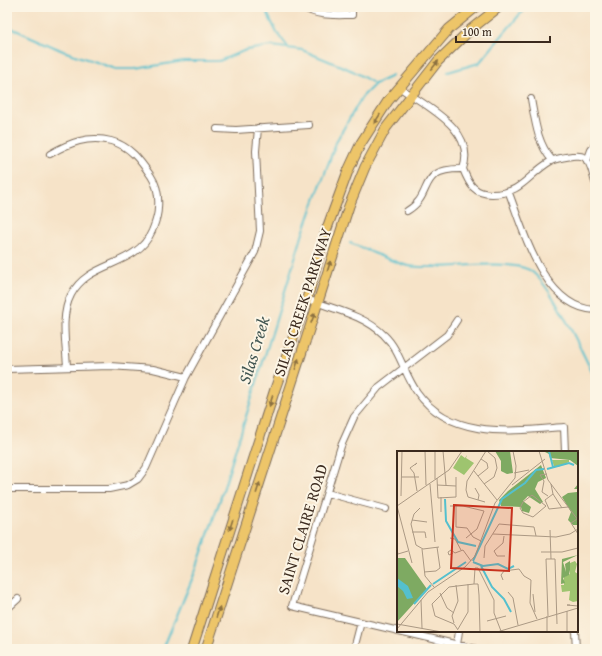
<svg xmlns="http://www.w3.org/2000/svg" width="602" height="656" viewBox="0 0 602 656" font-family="'Gentium Book Plus',serif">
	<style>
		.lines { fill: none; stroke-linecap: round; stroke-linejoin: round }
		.stream { stroke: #54c0ce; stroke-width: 2 }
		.minor-casing { stroke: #7c6b5a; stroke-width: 8 }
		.primary-casing { stroke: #7c6b5a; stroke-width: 11 }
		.minor { stroke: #fff; stroke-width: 6 }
		.primary { stroke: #edc569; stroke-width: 9 }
		.oneway { fill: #8b7040 }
		.labels { text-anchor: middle; stroke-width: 4; stroke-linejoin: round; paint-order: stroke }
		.street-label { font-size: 16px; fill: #3b2a1e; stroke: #fcf5e5 }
		.water-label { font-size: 17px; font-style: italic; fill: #425753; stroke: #fcf5e5 }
		.inset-river { fill: none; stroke: #54c0ce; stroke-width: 2 }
		.inset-road { fill: none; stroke: #ab9984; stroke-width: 1 }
		.view { fill: #c8321e; fill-opacity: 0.15; stroke: #c8321e; stroke-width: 2 }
		.inset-edge { fill: none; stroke: #3b2a1e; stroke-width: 2 }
	</style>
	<rect width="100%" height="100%" fill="#fcf5e5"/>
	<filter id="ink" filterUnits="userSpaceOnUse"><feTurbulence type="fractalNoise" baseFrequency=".025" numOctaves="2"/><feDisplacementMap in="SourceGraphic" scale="8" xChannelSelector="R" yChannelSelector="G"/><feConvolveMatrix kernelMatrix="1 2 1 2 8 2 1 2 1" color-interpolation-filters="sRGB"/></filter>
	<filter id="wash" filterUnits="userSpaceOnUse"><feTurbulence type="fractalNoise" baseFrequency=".012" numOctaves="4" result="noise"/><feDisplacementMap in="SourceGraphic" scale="16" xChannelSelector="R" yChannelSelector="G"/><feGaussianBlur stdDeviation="0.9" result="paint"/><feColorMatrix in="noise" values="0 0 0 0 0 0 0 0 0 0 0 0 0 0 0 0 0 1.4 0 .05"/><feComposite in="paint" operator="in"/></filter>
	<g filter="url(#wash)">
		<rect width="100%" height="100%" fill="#f6e3c8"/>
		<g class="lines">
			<path class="stream" d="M264,7L277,33L288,47
				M7,28H11L63,51L116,69H135L184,61H219L246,50L271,46L302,50L353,71L375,84
				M448,72L479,63L521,13L530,7
				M350,243C366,249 394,263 409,266C437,271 510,257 531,271C553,287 582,352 595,378
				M163,649L195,572L220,500L303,233L337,140L362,97L375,84L392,76"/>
		</g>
	</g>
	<g filter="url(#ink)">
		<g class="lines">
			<g class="minor-casing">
				<path id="minor" d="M303,7C318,17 335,15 352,15V7
					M399,87C425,106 477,129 463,169C469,184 474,194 492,194C522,194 528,174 551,161C557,158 566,157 572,156C576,156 580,155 584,157C592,163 592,174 595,182
					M531,99C535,120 537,143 552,160
					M217,129L236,130L309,125
					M50,154C69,143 88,135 111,141C130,146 140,160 151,176C157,185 159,197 158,208C158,217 155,223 152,231C136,268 89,260 71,295C60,315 66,345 67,367
					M587,161L591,150L595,145
					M509,193C524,232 544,308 595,310
					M407,211C436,194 415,168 463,169
					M307,299C333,309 364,315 384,335C400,350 404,374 417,392C451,440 513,431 564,427L565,452
					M457,320L447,335L379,387L354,417L341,446L292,606L476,649
					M7,369L110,366L153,369L186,377
					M7,489H109L128,485L138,479L146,468L186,377L255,252L260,231L256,151L258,128
					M327,493L386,509
					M7,609L18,599
					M575,631L576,649
					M457,645L459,631
					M354,649L361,622
					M593,649H595"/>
			</g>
			<g class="primary-casing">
				<path id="primary" d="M192,649L275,389L307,299L326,231L348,171L361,143L388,101L449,29L476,7
					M206,649L349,206L365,167L386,128L438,61L470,30L499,7"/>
			</g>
			<use href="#minor" class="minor"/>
			<use href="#primary" class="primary"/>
		</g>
		<defs><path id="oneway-solid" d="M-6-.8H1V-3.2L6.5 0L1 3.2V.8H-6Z"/></defs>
		<g class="oneway">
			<use href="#oneway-solid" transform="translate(435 65) rotate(-51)"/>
			<use href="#oneway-solid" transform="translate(377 119) rotate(123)"/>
			<use href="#oneway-solid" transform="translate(329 266) rotate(-73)"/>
			<use href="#oneway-solid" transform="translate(313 318) rotate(-69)"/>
			<use href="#oneway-solid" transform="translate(297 364) rotate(-72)"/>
			<use href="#oneway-solid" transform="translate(271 401) rotate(107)"/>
			<use href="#oneway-solid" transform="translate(258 488) rotate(-72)"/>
			<use href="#oneway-solid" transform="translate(231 525) rotate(108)"/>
			<use href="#oneway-solid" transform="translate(218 612) rotate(-72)"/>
		</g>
	</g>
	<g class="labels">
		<g class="street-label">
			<text transform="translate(302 302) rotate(-72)" y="6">SILAS CREEK PARKWAY</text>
			<text transform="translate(302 529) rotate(-73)" y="6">SAINT CLAIRE ROAD</text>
		</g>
		<g class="water-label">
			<text transform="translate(254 350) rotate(-73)" y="6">Silas Creek</text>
		</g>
	</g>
	<g transform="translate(397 451)">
		<rect width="181" height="181" fill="#f6e3c8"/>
		<path d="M64,4L68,7L70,4L69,7L77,12L67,24L56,17ZM155,9H172V11L161,16L157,15ZM178,110L180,113L178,121L181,123V150L176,151L172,149L173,140L165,141L164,134H167V126L173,123V112Z" fill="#9ec46f"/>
		<path d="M98,0H113L116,22L110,23L104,20V10ZM146,0H181V15L173,9L153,7L152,3ZM144,14L149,27L141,31L138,38L146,51L143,53L131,45L126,50L134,56L132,62L125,60L124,56L104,55L102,49L111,40ZM181,33V74H176L171,69L174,61L165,46L171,42L180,41V38H177ZM181,104L166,111L169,121L168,113L173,110V119L172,124L166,127L168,132L164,133L165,108ZM0,107H8L30,138L0,171Z" fill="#7eaa62"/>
		<path d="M0,127L11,135L16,147L10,148L6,140L0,135Z" fill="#54c0ce"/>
		<path class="inset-river" d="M152,0L156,16M150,18L172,12L177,14M48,48L49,70L61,91L79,95M76,110L105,48L128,32L139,19L147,18M76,111L86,115L101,113L111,118L117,115M84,115L95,136L107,148L114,161M36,133L69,111M17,153L34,134"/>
		<path class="inset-road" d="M28,0L29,34M38,0V28M46,0L49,34M142,0L151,29L181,69M18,14L20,12L13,17L17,22L20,40M77,20L100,49M117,22L132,19M150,23L143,24L147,30L145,41L151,45M81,25L91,17L90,12L84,8M4,26H22M40,27L41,47L59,46V26M33,33L38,91M87,33L97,26L100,17L98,7L90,0M154,33L156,43L165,57M40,34L59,35M115,34L148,8M78,37L82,44L81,49M156,43L148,49L152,58L171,56M135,44L149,55L136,66L126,62L123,57L126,51ZM4,45L5,0M44,46V61M88,51L71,46L69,39L70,30L89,0M0,55L15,112M0,55L52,19L65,0M53,55H66L87,60L80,78L69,87M59,55V76L70,77L76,86L84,90M23,57L17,63L14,73L19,94L26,98L42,96M180,68L174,72L181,83M15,69L30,71M153,79L154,108M15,81H28L29,87M96,83L159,86L173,83L181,78M107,85L106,92L97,100L100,105H108M53,87L58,88L64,99M25,98L28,125L37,136M0,99L1,103L11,100M144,101H165L181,97M56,102L52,104L51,101L54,99L58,102L66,99L74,110M87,107L88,95L102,73L137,76L139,85M27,121L39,120L43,117L40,96M106,129L104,124L107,120L122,118L127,125L134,129L133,152L140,168M77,133L78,117H81L97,149V162L104,180M77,133H81L82,144L83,181M111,141L116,147L121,174M43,142L50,157L57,162M136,143L138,161M24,149L25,177M173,154H170L181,155M170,160V181M150,165V181M151,165L149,108H158L160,173M90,170L109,165M57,172L55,165L61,150L59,134M0,173L45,181M0,178L31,141L68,116L78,105L98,52L118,27L119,15L116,0M61,178L71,161V133M61,179L57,173L38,165L35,153L52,136L77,133M100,181L181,157"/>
		<path class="view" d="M57,54L115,57L112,120L54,117Z"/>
		<rect width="181" height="181" class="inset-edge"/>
	</g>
	<rect width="602" height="656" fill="none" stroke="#fcf5e5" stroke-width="24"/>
	<path d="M456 36v6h94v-6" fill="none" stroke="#3b2a1e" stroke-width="2"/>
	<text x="462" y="36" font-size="12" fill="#3b2a1e" stroke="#fcf5e5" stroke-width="3" paint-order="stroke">100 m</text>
</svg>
